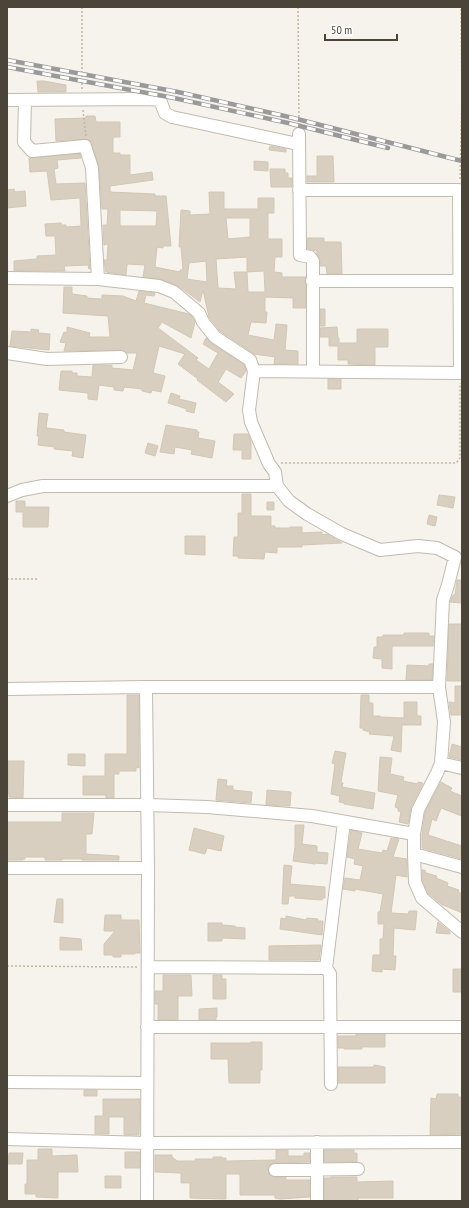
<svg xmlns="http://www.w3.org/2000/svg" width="469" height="1208" viewBox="0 0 469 1208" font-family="'PT Sans Narrow',sans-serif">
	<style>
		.building { fill: #d8cfc1; stroke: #d3c7b4; fill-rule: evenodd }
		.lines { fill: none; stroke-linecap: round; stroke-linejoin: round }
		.street-casing { stroke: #c2bbae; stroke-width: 14 }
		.path { stroke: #c4b79f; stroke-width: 1.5; stroke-dasharray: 2 2; stroke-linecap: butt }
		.street { stroke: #fff; stroke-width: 12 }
		.rail-casing { stroke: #9a9a9a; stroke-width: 4.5 }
		.rail { stroke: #fff; stroke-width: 3; stroke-dasharray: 9; stroke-linecap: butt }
	</style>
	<rect width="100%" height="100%" fill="#f6f3ec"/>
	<path class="building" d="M37,81H44L66,85V92H38Z
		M86,116H95L96,122H120V137H113V153H120V155H130V175L152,172L153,180L110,186V192L155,194V196H166L171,246H163V248L157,247L155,267L180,272V270H183L181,247H179L181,210L190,211V215L210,214L209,192H224V209H258V198H274V213H268V239H282V257H275L274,272L282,273V277H306V308H293V298L265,297V312H267L266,323L251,322L248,335L274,340L276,324L287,325L285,350L298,351V364H274L275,357L254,354L220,331L209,317L203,290L200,302L177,285L160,279L143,277L145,265L127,264L126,275L106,272L104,260H107L108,244L104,245L103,225H107L108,209H102L99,167L92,144L90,141L85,139L56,141L55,119L86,118ZM120,210L157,211L156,226H120ZM226,218H250V237L228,239ZM247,257V272L264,271L265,292H248L247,272H234L236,289L218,288L216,259ZM206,261L207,282L187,279L189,263Z
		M270,146L286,149V152L269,150Z
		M80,154L81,158L57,160L58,168L54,169L56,184L85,183L90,269H89L88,265L64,266L65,271H14V261L37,259V256L56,255L55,236H46L45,224L61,223L62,225H66V227L81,226L80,198L51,200L47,171L30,172L29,158Z
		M317,156H333L334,182H307V176H317Z
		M254,161L268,162V171L254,170Z
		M270,169H285V173H288V178H292V187H271Z
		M14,189L15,192L25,191L26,206L7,208V190Z
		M307,238H324V242H341L342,274H327L326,266H320V261L317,254V251L307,249Z
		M64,287H72V294L87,296V298L102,299V295L123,296L136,301L139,291L155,293L154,296L146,295L144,303L189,314L193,318L195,322L191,338L162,322L158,328L198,358L196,360L209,369L218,353L203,344L206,338L211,343L244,365L246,371L241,378L226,369L218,382L234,394L226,402L197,380L198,379L178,364L185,354L159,346L153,373L165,376L161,392L152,390L151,393L142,391V389L124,387L123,391L114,390V387L99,385L97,400L88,399V393L59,390L61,371H72V373H77V376L92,377L93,365H112V368L133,370L137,353H127L121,350L64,351L66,343L60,342L64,332L67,333V327L90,333L89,337H110L108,316L63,313Z
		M320,309H325V326H320Z
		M337,327L338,338H339V343H357V329H388V347H375V365L348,364V360H338V346H329V337H320V328Z
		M31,329L39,330L38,333L50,334L49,350L10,346L12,331L31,332Z
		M328,379H341V389H328Z
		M171,393L180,396L179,399L196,403L194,413L186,411L187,409L168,403Z
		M39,413L48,414L46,428L64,430V432L86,435L83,458L72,456L73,451L54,449L55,447L38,445L39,436H37Z
		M166,425L197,430V432H199L198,438L215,441L212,458L191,454L192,450L175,447L174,454L160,452Z
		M234,434H248L251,442V459H242V450H233Z
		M148,443L158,446L155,456L145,453Z
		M242,494H251V516H271V526H275V528H290V527H302V533L322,532V535L327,534L342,543L302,545V547H277V553L265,552L264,559L238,558V556H233L234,537H238V513H242Z
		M439,495L455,497L453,508L437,505Z
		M16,501H25V507H49L48,527H23V512H16Z
		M267,502H274V510H267Z
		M429,515L437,517L435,526L427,524Z
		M185,536H205V555L185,554Z
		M457,580H462V603L450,602L453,595H455Z
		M449,624H462V681H447Z
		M404,633H429V636H434L433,646H392V669L382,668V659L373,658L374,647H377V637H383V635H404Z
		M429,664H433L432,680H406L407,665L429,666Z
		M455,686H462V715H451L449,702L455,703Z
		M127,695H139V768L136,767V771H119V774H114V798H106V795H83V776H105V754H127Z
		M361,695H369V703H373V716H380V717L404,718V702H417V716H421V725H402L401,752L391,750L394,736L369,734L370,732L363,730V728H360Z
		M452,744L462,747V760L449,757Z
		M335,751L346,753L341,782L343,783L342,787L375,793L373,809L344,804V803L339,802L340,796L331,794L335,764L332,763Z
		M68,754H85V766L68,765Z
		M380,757L392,758L390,774L404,777L403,781L418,784V782L423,783L411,807L408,824L399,822L401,812L398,811V808L395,807L398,795L378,791Z
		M8,761H24L23,798L9,797V794H8Z
		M218,779L227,780L226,786H233V790L252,792L251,803L216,800Z
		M441,782L452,788L450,791L462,796V816L441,808L436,821L432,819L428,835L462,846V859L422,848V835L425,812Z
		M267,790L291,792L290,806L266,805Z
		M62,813H94L92,834H86V854L119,856V860H82V859H62V860H45V857H25V859H23V860H7V822H62Z
		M295,825H304L302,844L317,846V852L328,853L327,864L315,863V864L293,861L295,847Z
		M194,828L224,836L221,851L207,848L205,854L189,850Z
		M351,830L362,833L358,849L382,853L383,850L387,851L391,838L399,839L393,857L407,859V877L396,875L391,913L408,914L409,911H417L415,930L394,928L393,956H396L395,970L382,969V972L372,971L373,955H380V939H383L384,924H378V912H380L383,894L355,889V891L343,889L345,878L360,880L363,866L354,864L355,859L347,857Z
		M284,865L292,866L290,884L325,887V898H323L322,900L295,898V896H289L288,904H282Z
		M422,870H425L426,873L437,876L436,878L448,883L447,886L459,890L458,892L462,894V913L441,904L428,893L422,880Z
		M57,899H63V923L54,922Z
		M105,915H121V920H139L140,953H135V954H121V957H113V955H104V944L115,931H104Z
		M286,916L306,920L307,918L318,919V921H323L322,935L280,929L281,918L286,919Z
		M438,922L450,932V934L436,933Z
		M208,923H222V925L235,926V927L245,928V939L222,938V941H208Z
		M60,937L81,939L82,950H60Z
		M321,945L319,960H269V946Z
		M453,969H462V992H453Z
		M163,975H191L192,996H178V1020H158V1004H155V991H162L163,990Z
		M213,975H222V979H226V999H213Z
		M217,1008V1017H216V1020H199V1009Z
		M356,1034H385V1047H362V1049H344V1048H338V1036H356Z
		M251,1042H262V1070H260V1083H229L228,1059H211V1043H251Z
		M374,1065L385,1067V1083H338V1067H374Z
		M84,1090H97V1096H84Z
		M437,1094H458V1097H462V1134L430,1135L431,1098L436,1099Z
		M103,1099H140L139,1135H124V1117H109V1134H95V1116H103Z
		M38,1149H52V1156L77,1155L78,1172H58V1198L36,1197V1194H25V1184H27V1160H38Z
		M276,1150H288V1156H304V1153H310V1162L275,1163L271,1164L268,1170L269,1174L275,1177H286V1180H310V1197L280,1199L275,1198V1195H240V1174H226V1199L190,1198V1183H181V1173L155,1172V1155H172V1157L177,1161H195V1159H213V1157H222V1158H226V1161L276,1160Z
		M324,1150H354V1153H357V1162H326L324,1161Z
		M125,1152H140V1168H125Z
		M9,1153H23L22,1164H8Z
		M105,1176H121V1188H105Z
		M331,1177H357V1182L393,1181V1198H358V1201H324V1178H331Z"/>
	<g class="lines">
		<g class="street-casing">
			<path id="street" d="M7,100L149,99L160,100L165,113L172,117L298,144
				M25,100L24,142L32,151L85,146L92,168L98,279
				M299,134L300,255L310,257L313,261V372
				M7,278L98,279L159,286L174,292L199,313L203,322L215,337L250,360L254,371L249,410L251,422L269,464L275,472L277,486L289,501L307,514L342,534L380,550L418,546L437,548L455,557L448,585L443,600L439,687L444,722L441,763L437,773L418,810L414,834V854L415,882L422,898L462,932
				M312,281H460
				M7,353L47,359L121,357
				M254,371L460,373L459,190H299
				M7,496L22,490L43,486H277
				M146,687L148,868L147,1201
				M7,689L146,687H439
				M441,763L462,768
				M7,805H148L207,807L312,816L414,834
				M414,854L462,867
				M7,868H148
				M148,967L326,968L330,974L331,1084
				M326,968L344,822
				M147,1027H462
				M7,1082L147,1083
				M7,1139L147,1143L462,1142
				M317,1142V1201
				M275,1170L358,1169"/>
		</g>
		<path class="path" d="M298,7L299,124
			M82,89V7
			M83,110L86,136
			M460,179L462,98L461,7
			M281,463H456L460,458V383
			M7,579H38
			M7,966L137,967"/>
		<use href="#street" class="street"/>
		<g class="rail-casing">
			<path id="rail" d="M7,60L178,92L289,117L462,161
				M7,67L174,98L288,123L388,148"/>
		</g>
		<use href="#rail" class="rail"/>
	</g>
	<rect width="469" height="1208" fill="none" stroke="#4b4439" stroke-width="16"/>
	<path d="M325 34v6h72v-6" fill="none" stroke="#4b4439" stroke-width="2"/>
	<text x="331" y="34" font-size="12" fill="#4b4439" stroke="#ffffff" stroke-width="3" paint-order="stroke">50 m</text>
</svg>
